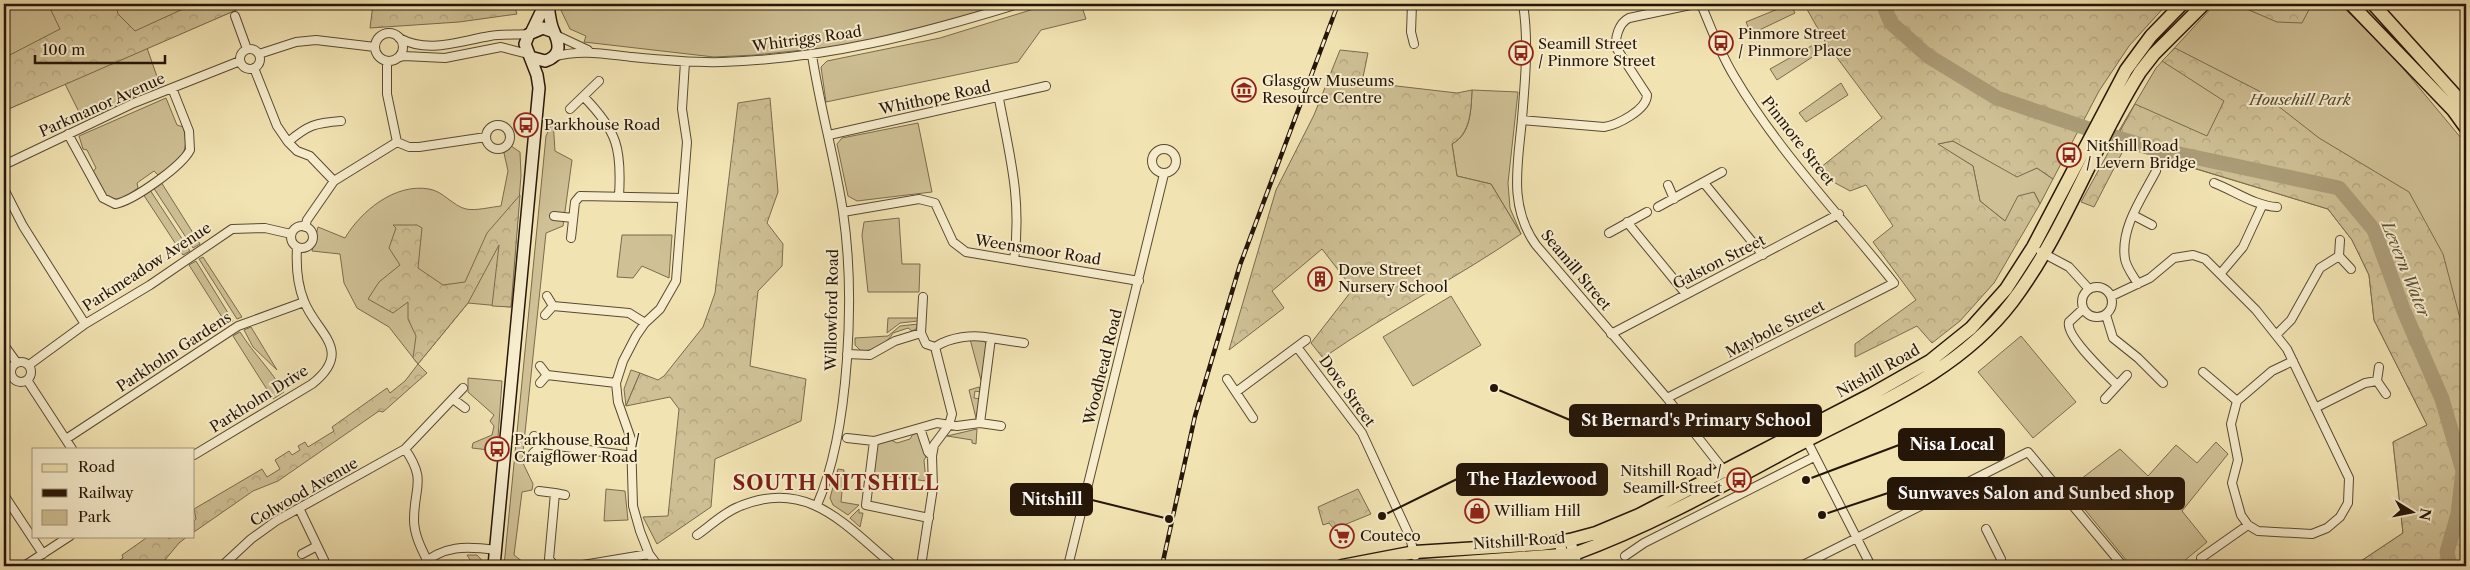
<svg xmlns="http://www.w3.org/2000/svg" width="2470" height="570" viewBox="0 0 2470 570" font-family="'Libre Caslon Text',serif">
	<style>
		.green { fill: #cfc095; stroke: #7a6b4e }
		.forest { fill: url(#forest-crowns); stroke: #7a6b4e }
		.water { fill: url(#water-rules); stroke: #76674b }
		.lines { fill: none; stroke-linecap: round; stroke-linejoin: round }
		.river { stroke: #ac9d78; stroke-width: 15 }
		.minor-casing { stroke: #584932; stroke-width: 10 }
		.tertiary-casing { stroke: #584932; stroke-width: 12 }
		.secondary-casing { stroke: #251608; stroke-width: 14 }
		.primary-casing { stroke: #251608; stroke-width: 15 }
		.minor { stroke: #f7edcd; stroke-width: 8 }
		.tertiary { stroke: #f7edcd; stroke-width: 10 }
		.secondary { stroke: #f7edcd; stroke-width: 11 }
		.primary { stroke: #f2e3b2; stroke-width: 12 }
		.rail-casing { stroke: #251608; stroke-width: 4.5 }
		.rail { stroke: #f7edcd; stroke-width: 2.5; stroke-dasharray: 8; stroke-linecap: butt }
		.labels { text-anchor: middle; stroke-width: 4; stroke-linejoin: round; paint-order: stroke }
		.poi-label { font-size: 15px; fill: #251608; stroke: #f7edcd; text-anchor: start }
		.street-label { font-size: 15px; fill: #251608; stroke: #f7edcd }
		.park-label { font-size: 15px; font-style: italic; fill: #584932; stroke: #f7edcd }
		.water-label { font-size: 16px; font-style: italic; fill: #5b4c35; stroke: #f7edcd }
		.district-label { font-size: 20px; font-weight: bold; letter-spacing: 1px; fill: #7a1f14; stroke: #f7edcd }
		.leader { fill: none; stroke: #251608; stroke-width: 2 }
		.callout-dot { fill: #251608; stroke: #f7edcd; stroke-width: 2 }
		.callout { fill: #251608; stroke: #251608; stroke-width: 2 }
		.callout-label { font-size: 16px; text-anchor: middle; font-weight: bold; fill: #fff }
	</style>
	<defs>
		<pattern id="forest-crowns" width="20" height="18" patternUnits="userSpaceOnUse" patternTransform="scale(1.25)"><rect width="20" height="18" fill="#cfc095"/><path d="M2 6a3 3 0 1 1 6 0M12 15a3 3 0 1 1 6 0" fill="none" stroke="#b2a47f"/></pattern>
		<pattern id="water-rules" width="6" height="5" patternUnits="userSpaceOnUse" patternTransform="scale(1.25)"><rect width="6" height="5" fill="#ac9d78"/><path d="M0 2.5h6" fill="none" stroke="#8c7f60"/></pattern>
	</defs>
	<rect width="100%" height="100%" fill="#f2e3b2"/>
	<filter id="stains"><feTurbulence type="fractalNoise" baseFrequency=".004" numOctaves="4"/><feColorMatrix values="0 0 0 0 .2 0 0 0 0 .09 0 0 0 0 .02 0 0 0 .5 -.17"/></filter>
	<radialGradient id="worn" r=".72"><stop offset=".6" stop-color="#630" stop-opacity="0"/><stop offset="1" stop-color="#630" stop-opacity=".3"/></radialGradient>
	<path class="green" d="M4,4H250L147,48L160,85L83,120L65,84L4,111Z
		M558,4H1007L900,34L852,45L755,55L714,57L584,42L586,36L570,29Z
		M1050,4H1081L1086,19L1041,30L1018,62L826,102L821,67L827,61L940,38Z
		M1790,4L1795,13L1751,34L1746,22Z
		M1921,4H1969L1971,7L1928,8Z
		M2215,4H2340L2397,61L2466,144V566H2345L2358,563L2403,533L2393,442L2427,425L2374,320L2369,275L2352,240L2328,209L2183,165L2117,134L2156,68Z
		M1813,45L1817,54L1777,80L1770,69Z
		M1841,83L1848,95L1806,122L1799,113Z
		M1472,90L1518,92L1508,183L1510,208L1521,234L1491,184L1457,176L1452,144C1471,134 1471,110 1472,90Z
		M166,98L177,125L183,127C191,154 179,161 158,175L154,171L137,183L138,188L121,200C105,203 99,184 92,173L96,168L87,150L83,149L79,136Z
		M553,121L555,151L572,160L563,226L546,233L522,461L533,484L532,490L522,492L514,555L523,562L522,566H504L546,136Z
		M918,123L932,192L857,201L848,196L837,144L842,138Z
		M1953,141L2017,176L2037,168L2053,179L2040,204L2034,192L2005,221L1980,201L1973,166L1937,144Z
		M511,146L520,152L521,175L511,307L468,303L418,364L389,327L357,308L344,283L340,254L312,251L318,227L345,238C361,211 395,183 429,189C443,191 453,206 466,209C476,211 491,207 501,206L508,171L504,153Z
		M161,182L200,244L193,248L153,187Z
		M150,190L190,251L183,255L143,194Z
		M899,218L902,264H920L919,292H868L862,235L864,222Z
		M622,235H672L669,278L642,266L633,278L617,277Z
		M203,257L242,317L237,319L199,259Z
		M196,261L233,321L227,325L189,265Z
		M1451,296L1481,345L1413,386L1383,337Z
		M888,318H918V321L900,323L887,333Z
		M918,324L916,329L912,331L908,328L893,333C887,344 874,351 861,351L855,345V338L888,336L900,326Z
		M251,327L277,370L253,347L244,330Z
		M240,332C254,354 271,370 284,392L273,399L233,336Z
		M2021,336L2076,402L2033,438L1978,372Z
		M970,339L984,340L986,344L982,384Z
		M631,370L640,373L626,406L624,389Z
		M468,378L502,381L497,451L472,448L473,443L492,435L494,426L490,421L494,415L468,392Z
		M979,387L981,392L975,391L974,398L980,399L976,418L969,390Z
		M977,429L976,444L972,443V440L947,436Z
		M920,433L926,457L924,460L926,481L874,474L877,444L891,440L897,443L910,439L913,434Z
		M2216,442L2228,454L2182,511L2207,542L2178,566H2131L2068,489L2120,449L2148,476L2176,445L2197,463Z
		M838,469L844,470L841,502L859,505L848,515L833,505L830,498Z
		M606,489L625,491L628,520L604,521Z
		M859,509V513H863L860,527L850,518Z
		M467,555H477L487,566H474Z"/>
	<path class="forest" d="M48,4H66L67,6L86,8L88,4H116L118,14L135,31L183,9L188,4H250L4,111V58L60,29Z
		M373,4H514L517,14L459,22L370,28Z
		M1804,4H1921L1928,8L1970,7L1969,4H2167L2129,46L2099,91L2053,179L2037,168L2017,177L1953,141L1938,144L1973,166L1980,201L2005,221L2018,196L2034,192L2040,204L1994,283L1960,321L1932,343L1917,326L1855,357V344L1916,300L1873,242L1893,226L1866,185L1850,191L1815,172L1882,118L1826,43Z
		M2235,4H2312L2302,23L2277,22Z
		M2175,48L2259,91L2319,138L2409,192L2443,254L2466,341V566H2345L2358,563L2403,533L2393,442L2427,425L2374,320L2369,275L2352,240L2328,209L2125,147L2094,207L2081,202L2135,104L2207,136L2224,101L2162,61Z
		M1340,50L1368,53L1362,82L1457,93L1472,90C1471,110 1471,133 1452,144L1457,176L1491,184L1521,234C1457,278 1387,313 1323,358L1311,343L1353,289L1322,249L1272,291L1284,308L1229,350L1276,190L1314,115Z
		M770,98L778,192L767,223L783,244L782,266L758,291L750,366L806,379L801,421L715,459L711,507L657,544L643,517L668,516L679,409L670,397L626,406L640,373L658,380L664,376L703,327L715,293L738,103Z
		M520,195L511,307L492,306L499,245L468,303L418,364L427,373L383,412L379,411L278,481L253,491L194,532V521L196,519L194,509L262,469L267,477L280,469L275,460L289,451L292,455L300,450L298,446L305,442L308,447L334,431L332,427L387,388L390,393L405,381L418,364L413,358L416,336L408,319V302L393,313L368,299L379,282L400,265L389,248L396,228L393,225H417L422,228L418,268L443,285L465,282L487,233Z
		M1358,489L1371,514L1334,529L1329,523L1323,525L1318,507Z
		M149,536H167L169,539L173,536H188L179,543L160,566H156L150,560L141,566H111L123,558L122,555Z"/>
	<path class="water" d="M66,4H88L86,8L76,10Z"/>
	<g class="lines">
		<path class="river" d="M1883,4L1891,23L1928,56L1997,98L2089,129
			M2111,136L2151,148L2339,188L2374,230L2403,309L2442,399L2463,471L2458,514L2447,552L2450,566"/>
		<g class="minor-casing">
			<path id="minor" d="M1412,4L1411,32L1414,44
				M1523,4C1529,42 1525,81 1522,119C1518,164 1508,206 1536,245L1667,398L1726,473
				M235,16L247,49
				M375 47a14 14 0 1 1 28 0a14 14 0 1 1-28 0Z
				M556,35L588,50
				M399,38C429,54 459,41 490,36C502,34 516,35 529,34
				M240 59a10 10 0 1 1 20 0a10 10 0 1 1-20 0Z
				M259,54L296,42L316,40L375,47
				M812,55C820,108 835,159 843,212C855,293 850,430 817,505
				M553,57C580,49 605,54 632,57C662,60 692,63 722,62C825,59 921,34 1018,4
				M397,58L404,56L445,58L501,47L528,54
				M387,61V94L397,142
				M254,68L277,126L288,142L297,151L310,156L334,181
				M584,97C617,131 622,148 619,196
				M999,99C1010,157 1022,200 1014,260
				M570,109L599,81
				M1522,120L1604,127C1617,125 1647,110 1647,95L1617,49C1614,38 1619,23 1629,18L1695,4
				M486 137a12 12 0 1 1 24 0a12 12 0 1 1-24 0Z
				M68,134L103,198L115,204C133,201 182,166 190,150L189,131L172,88
				M829,135L1046,86
				M288,142C308,125 315,123 341,121
				M397,142L409,147H419L486,137
				M1152 161a12 12 0 1 1 24 0a12 12 0 1 1-24 0Z
				M4,165L134,103L240,61
				M1704,183L1763,255
				M2214,183C2235,191 2255,206 2277,207
				M1668,185L1674,199
				M4,189L23,226L85,324
				M1658,207L1722,172
				M843,212L919,199L935,203L953,242L966,252L1139,281
				M2133,215L2152,225
				M554,216L573,218
				M1627,222L1686,294
				M291 237a11 11 0 1 1 22 0a11 11 0 1 1-22 0Z
				M305,227L307,220L334,181L397,142
				M1609,233L1647,212
				M571,238L575,202L580,196L682,198
				M2340,240L2339,256L2351,269
				M2041,252L2069,267L2089,289
				M2221,273L2243,247L2262,206
				M2138,284C2134,277 2126,267 2125,259C2120,228 2142,198 2156,171
				M2082 302a15 15 0 1 1 30 0a15 15 0 1 1-30 0Z
				M547,296L553,306L629,313L645,323
				M2112,296L2150,278L2174,258L2193,255L2205,259L2256,310L2287,349L2349,478L2348,503L2340,517L2327,528L2312,534L2258,531L2248,525L2241,515L2232,483L2238,460L2231,424L2237,401L2272,371L2293,361
				M2083,309L2069,322C2065,336 2106,374 2117,385
				M545,315L553,306
				M2106,315L2113,338L2138,358L2163,383
				M921,333L923,297
				M1611,334L1839,214
				M2276,335L2291,320L2320,268L2339,256
				M991,338L1024,343
				M4,345L17,363
				M1297,347L1362,433L1409,535L1415,556
				M11 372a10 10 0 1 1 20 0a10 10 0 1 1-20 0Z
				M29,365L85,324L150,285L232,229L265,228L291,234
				M540,366L547,375L616,383
				M2379,367L2377,381L2386,394
				M2203,372L2237,401
				M1227,379L1253,418
				M27,380L72,449
				M540,383L547,375
				M1236,392L1306,340
				M1667,398L1894,283C1840,215 1778,151 1734,76C1720,53 1711,28 1701,4
				M453,399L465,408
				M2105,399L2127,375
				M2315,408L2365,383L2377,381
				M980,423L1001,426
				M920,428L928,452L932,456
				M534,436L543,444L633,456
				M1805,437L1871,566
				M847,438L874,441L937,423L957,426L980,423L991,338C973,334 950,337 935,347L926,344L921,333L895,341L870,355L847,354
				M66,439L238,326L304,302
				M874,441L866,505L929,518
				M405,449C427,481 414,486 414,520C414,534 421,548 427,560
				M533,453L543,444
				M194,455L312,384C355,350 316,333 304,301C297,284 296,266 297,248
				M539,491L555,493
				M4,495L43,554
				M299,508L324,560
				M1986,529L2001,559V566
				M697,535C710,526 723,513 738,507C807,477 845,525 894,566
				M302,554L317,546
				M1391,556L1393,566
				M1625,556L1644,543L1814,457
				M2201,558L2248,525
				M24,566L70,536
				M222,566L251,539L276,521L405,449L463,388
				M420,566C444,545 465,546 496,550
				M555,566L549,559L555,493L565,495
				M577,566L649,554
				M658,566L649,554L640,531L633,506L631,439L618,402L616,383L623,361L636,336L645,323L660,309L676,281L687,142L682,109L685,62
				M921,566L933,488L932,456L934,445L949,425L952,414L935,347
				M1068,566L1164,174
				M1801,566L2028,452L2123,566"/>
		</g>
		<g class="tertiary-casing">
			<path id="tertiary" d="M1570,540L1577,566
				M1561,548L1564,566"/>
		</g>
		<g class="secondary-casing">
			<path id="secondary" d="M548,4C549,13 550,24 554,32C560,45 561,56 545,61L530,57L525,44L529,34L543,28L554,32
				M532,31L545,4
				M494,566L539,88L537,75L530,57"/>
		</g>
		<g class="primary-casing">
			<path id="primary" d="M2351,4L2453,110L2466,128
				M2373,4L2466,107
				M1342,566L1415,552L1541,544L1570,540L1596,533L1639,515L1872,394L1930,361L1971,328L2006,289L2033,247L2126,70L2151,36L2182,4
				M1411,566L1574,554C1651,526 1722,486 1794,447C1872,406 1957,374 2012,302C2065,232 2093,146 2140,72L2154,54L2204,4"/>
		</g>
		<use href="#minor" class="minor"/>
		<use href="#tertiary" class="tertiary"/>
		<use href="#secondary" class="secondary"/>
		<use href="#primary" class="primary"/>
		<g class="rail-casing">
			<path id="rail" d="M1162,566L1195,416L1240,265L1338,4"/>
		</g>
		<use href="#rail" class="rail"/>
	</g>
	<defs>
		<g id="bus-ring" transform="scale(1.25)"><circle r="9.5" fill="#f7edcd" stroke="#8f2418" stroke-width="1.5"/><path d="M-5-6H5V4H4V6H2V4H-2V6H-4V4H-5ZM-3.5-4V0h7V-4ZM-3.5 1.2v1.5H-2V1.2ZM2 1.2v1.5H3.5V1.2Z" fill="#8f2418"/></g>
		<g id="museum-ring" transform="scale(1.25)"><circle r="9.5" fill="#f7edcd" stroke="#8f2418" stroke-width="1.5"/><path d="M0-6L6-3V-2H-6V-3ZM-5-1h2V3h-2ZM-1-1h2V3h-2ZM3-1h2V3H3ZM-6 4H6V6H-6Z" fill="#8f2418"/></g>
		<g id="building-ring" transform="scale(1.25)"><circle r="9.5" fill="#f7edcd" stroke="#8f2418" stroke-width="1.5"/><path d="M-4-6H4V6H1V3H-1V6H-4ZM-2.5-4.3h1.7v1.8h-1.7ZM.8-4.3h1.7v1.8H.8ZM-2.5-1h1.7V.8h-1.7ZM.8-1h1.7V.8H.8Z" fill="#8f2418"/></g>
		<g id="shop-ring" transform="scale(1.25)"><circle r="9.5" fill="#f7edcd" stroke="#8f2418" stroke-width="1.5"/><path d="M-5-2.5h2.3a2.7 3.5 0 0 1 5.4 0H5L5.5 6h-11ZM-1.5-2.5h3a1.5 2.3 0 0 0-3 0Z" fill="#8f2418"/></g>
		<g id="supermarket-ring" transform="scale(1.25)"><circle r="9.5" fill="#f7edcd" stroke="#8f2418" stroke-width="1.5"/><path d="M-6-5.5h2.5l.6 2H6L4.5 2H-2.5L-4.4-4H-6ZM-1.5 3.2a1.3 1.3 0 1 0 .1 0ZM3 3.2a1.3 1.3 0 1 0 .1 0Z" fill="#8f2418"/></g>
	</defs>
	<g fill-rule="evenodd">
		<use href="#bus-ring" x="1721" y="43"/>
		<use href="#bus-ring" x="1521" y="53"/>
		<use href="#museum-ring" x="1244" y="90"/>
		<use href="#bus-ring" x="526" y="125"/>
		<use href="#bus-ring" x="2069" y="155"/>
		<use href="#building-ring" x="1320" y="279"/>
		<use href="#bus-ring" x="497" y="449"/>
		<use href="#bus-ring" x="1739" y="480"/>
		<use href="#shop-ring" x="1477" y="511"/>
		<use href="#supermarket-ring" x="1342" y="536"/>
	</g>
	<g class="labels">
		<g class="poi-label">
			<text x="1738" y="39">Pinmore Street<tspan x="1738" dy="17">/ Pinmore Place</tspan></text>
			<text x="1538" y="49">Seamill Street<tspan x="1538" dy="17">/ Pinmore Street</tspan></text>
			<text x="1262" y="86">Glasgow Museums<tspan x="1262" dy="17">Resource Centre</tspan></text>
			<text x="544" y="130">Parkhouse Road</text>
			<text x="2086" y="151">Nitshill Road<tspan x="2086" dy="17">/ Levern Bridge</tspan></text>
			<text x="1338" y="275">Dove Street<tspan x="1338" dy="17">Nursery School</tspan></text>
			<text x="514" y="445">Parkhouse Road /<tspan x="514" dy="17">Craigflower Road</tspan></text>
			<text x="1722" y="476" text-anchor="end">Nitshill Road /<tspan x="1722" dy="17">Seamill Street</tspan></text>
			<text x="1494" y="516">William Hill</text>
			<text x="1360" y="541">Couteco</text>
		</g>
		<g class="street-label">
			<text transform="translate(807 39) rotate(-8)" y="5">Whitriggs Road</text>
			<text transform="translate(935 98) rotate(-12)" y="5">Whithope Road</text>
			<text transform="translate(102 105) rotate(-24)" y="5">Parkmanor Avenue</text>
			<text transform="translate(1798 141) rotate(52)" y="5">Pinmore Street</text>
			<text transform="translate(1038 250) rotate(9)" y="5">Weensmoor Road</text>
			<text transform="translate(1719 262) rotate(-27)" y="5">Galston Street</text>
			<text transform="translate(147 267) rotate(-33)" y="5">Parkmeadow Avenue</text>
			<text transform="translate(1576 270) rotate(50)" y="5">Seamill Street</text>
			<text transform="translate(832 310) rotate(-89)" y="5">Willowford Road</text>
			<text transform="translate(1775 329) rotate(-27)" y="5">Maybole Street</text>
			<text transform="translate(174 352) rotate(-33)" y="5">Parkholm Gardens</text>
			<text transform="translate(1103 367) rotate(-76)" y="5">Woodhead Road</text>
			<text transform="translate(1878 371) rotate(-29)" y="5">Nitshill Road</text>
			<text transform="translate(1347 391) rotate(54)" y="5">Dove Street</text>
			<text transform="translate(259 399) rotate(-32)" y="5">Parkholm Drive</text>
			<text transform="translate(304 492) rotate(-30)" y="5">Colwood Avenue</text>
			<text transform="translate(1519 541) rotate(-4)" y="5">Nitshill Road</text>
		</g>
		<g class="park-label">
			<text x="2300" y="105">Househill Park</text>
		</g>
		<g class="water-label">
			<text transform="translate(2406 269) rotate(68)" y="6">Levern Water</text>
		</g>
		<g class="district-label">
			<text x="836" y="490">SOUTH NITSHILL</text>
		</g>
	</g>
	<path class="leader" d="M1494 388L1570 420M1806 480L1899 445M1382 516L1457 479M1822 515L1888 493M1169 519L1092 500"/>
	<g class="callout-dot">
		<circle cx="1494" cy="388" r="5"/>
		<circle cx="1806" cy="480" r="5"/>
		<circle cx="1382" cy="516" r="5"/>
		<circle cx="1822" cy="515" r="5"/>
		<circle cx="1169" cy="519" r="5"/>
	</g>
	<g class="callout">
		<rect x="1570" y="405" width="251" height="31" rx="5"/>
		<rect x="1899" y="429" width="105" height="31" rx="5"/>
		<rect x="1457" y="464" width="150" height="31" rx="5"/>
		<rect x="1888" y="478" width="296" height="31" rx="5"/>
		<rect x="1011" y="484" width="81" height="31" rx="5"/>
	</g>
	<g class="callout-label">
		<text x="1696" y="426">St Bernard's Primary School</text>
		<text x="1952" y="450">Nisa Local</text>
		<text x="1532" y="485">The Hazlewood</text>
		<text x="2036" y="499">Sunwaves Salon and Sunbed shop</text>
		<text x="1052" y="505">Nitshill</text>
	</g>
	<rect width="2470" height="570" fill="none" stroke="#f2e3b2" stroke-width="20"/>
	<rect x="5" y="5" width="2460" height="560" fill="none" stroke="#251608" stroke-width="2.5"/>
	<rect x="10" y="10" width="2450" height="550" fill="none" stroke="#251608"/>
	<rect x="32" y="448" width="162" height="90" fill="#f7edcd" stroke="#a3977e"/>
	<rect x="42" y="464" width="25" height="8" fill="#f2e3b2" stroke="#a3977e"/>
	<text x="78" y="472" font-size="15" fill="#251608">Road</text>
	<rect x="42" y="489" width="25" height="8" fill="#251608" stroke="#a3977e"/>
	<text x="78" y="498" font-size="15" fill="#251608">Railway</text>
	<rect x="42" y="510" width="25" height="15" fill="#cfc095" stroke="#a3977e"/>
	<text x="78" y="522" font-size="15" fill="#251608">Park</text>
	<g transform="translate(2412 512) rotate(100)" stroke="#f7edcd" stroke-width="4" paint-order="stroke">
	<path d="M0-4L9 19L0 12L-9 19Z" fill="#251608"/>
	<text y="-8" font-size="14" font-weight="bold" text-anchor="middle" fill="#251608">N</text>
	</g>
	<path d="M35 55v8h130v-8" fill="none" stroke="#251608" stroke-width="2.5"/>
	<text x="42" y="55" font-size="15" fill="#251608" stroke="#f7edcd" stroke-width="4" paint-order="stroke">100 m</text>
	<rect width="100%" height="100%" filter="url(#stains)"/>
	<rect width="100%" height="100%" fill="url(#worn)"/>
</svg>
